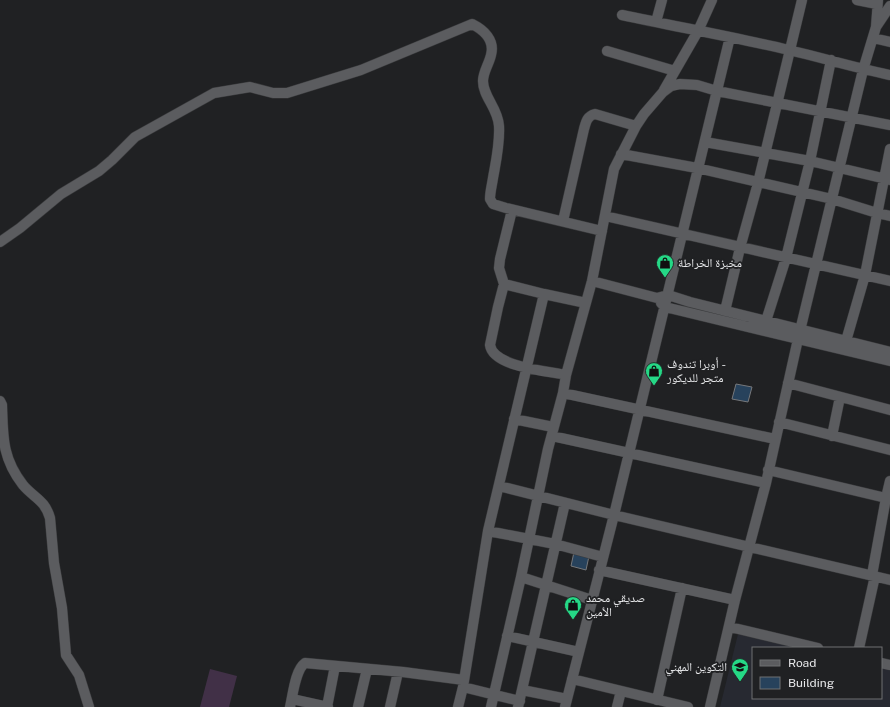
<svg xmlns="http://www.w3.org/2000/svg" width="890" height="707" viewBox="0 0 890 707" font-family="'Public Sans','Noto Naskh Arabic',sans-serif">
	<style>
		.built { fill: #272931 }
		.green { fill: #413047 }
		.building { fill: #27425c; stroke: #76787b }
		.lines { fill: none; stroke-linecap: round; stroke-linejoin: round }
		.minor-casing { stroke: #3a3b3d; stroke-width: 11 }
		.minor { stroke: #5b5c5f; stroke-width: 10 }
		.labels { text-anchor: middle; stroke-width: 3.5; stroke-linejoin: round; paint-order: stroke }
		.poi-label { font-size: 12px; fill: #e6e7e9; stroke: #202123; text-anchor: start }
	</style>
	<rect width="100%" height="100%" fill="#202123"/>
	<path class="built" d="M739,630L814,648H753V698H881V664L890,666V707H720Z"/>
	<path class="green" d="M210,669L237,676L229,707H200Z"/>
	<path class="building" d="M736,384L752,387L748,402L732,399Z
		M574,552L589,556L586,570L571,566Z"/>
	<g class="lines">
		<g class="minor-casing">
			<path id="minor" d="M857,0L877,4
				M622,15C678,27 734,37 789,50C823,58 856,68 890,75
				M656,22L662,0
				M876,27L878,0
				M873,38L890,42
				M607,51L675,71
				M664,90L698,31L712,0
				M705,142L810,161L890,180
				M621,154L697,168L832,199L877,213L890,216
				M605,216L890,281
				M563,221L584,129C586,122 587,116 595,114L636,126
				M0,242L20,228L61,194L99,171L112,160L135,137L214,93L250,87L273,93H287L361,70L472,24C484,30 495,40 491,55C489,64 483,72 483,81C483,97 498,108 499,126C500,144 496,161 493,178C492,185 490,192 490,199L493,204L506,208L602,231
				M592,281L657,298L668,295L690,302L890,352
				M504,284L499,268L500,259L512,210
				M544,294L504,284L498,307L490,345C493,367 548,371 566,375
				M661,303L665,307L890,361
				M725,311L740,248L758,183L802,0
				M766,321L786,258L810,161L831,60
				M846,341L865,275L890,149
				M788,383L890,410
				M563,393L775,439
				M0,401L2,405C3,437 2,458 23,485C34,498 45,500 50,518L54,563L62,608L66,655L79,675L89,707
				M514,419L553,427
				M779,422L890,450
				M552,436L766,483
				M832,436L840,397
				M768,470L886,498
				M499,486L614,515L890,580
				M488,531L555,544L603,557
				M599,570L735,600
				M872,575L886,498L890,481
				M521,577L592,600
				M730,627L818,648
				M507,636L579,652
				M859,648L875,576
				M881,663L890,665
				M572,679L688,707
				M463,687L520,701
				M522,690L567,699
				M292,699L328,707
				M657,700L682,588
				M290,707C293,695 295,670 305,663L403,672L464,680
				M327,707L335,666
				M358,707L367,669
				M390,707L398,672
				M458,707L463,687L488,531L544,294L586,303
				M491,707L521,577L548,449L563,393L566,375L592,281L614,169L636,126L644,114L663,92L671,86L680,84L697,85L717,91L890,125
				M518,707L565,503
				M565,707L614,515L730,37
				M617,707L621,691
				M710,707L735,600L766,483L798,339L863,70L876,27L890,6"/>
		</g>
		<use href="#minor" class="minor"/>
	</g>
	<defs>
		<g id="shop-pin" transform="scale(0.9)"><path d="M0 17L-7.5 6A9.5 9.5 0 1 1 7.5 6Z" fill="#25d886" stroke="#202123"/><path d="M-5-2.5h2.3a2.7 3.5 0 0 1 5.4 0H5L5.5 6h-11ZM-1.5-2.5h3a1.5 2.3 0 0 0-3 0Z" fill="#111"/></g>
		<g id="university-pin" transform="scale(0.9)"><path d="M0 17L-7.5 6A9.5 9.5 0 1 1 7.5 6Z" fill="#25d886" stroke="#202123"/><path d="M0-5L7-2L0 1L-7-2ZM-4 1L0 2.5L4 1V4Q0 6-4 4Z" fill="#111"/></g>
	</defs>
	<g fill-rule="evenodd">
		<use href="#shop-pin" x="665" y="263"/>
		<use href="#shop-pin" x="654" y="371"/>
		<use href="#shop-pin" x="573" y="605"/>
		<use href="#university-pin" x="740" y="667"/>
	</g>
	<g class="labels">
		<g class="poi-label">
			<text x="678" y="267">مخبزة الخراطة</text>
			<text x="667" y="368">أوبرا تندوف -<tspan x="667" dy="14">متجر للديكور</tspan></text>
			<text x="586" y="602">صديقي محمد<tspan x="586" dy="14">الأمين</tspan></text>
			<text x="727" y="671" text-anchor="end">التكوين المهني</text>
		</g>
	</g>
	<rect x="752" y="647" width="130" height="52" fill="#202123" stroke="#6f7072"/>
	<rect x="760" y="660" width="20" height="6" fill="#5b5c5f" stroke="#6f7072"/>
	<text x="788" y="667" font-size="12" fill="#e6e7e9">Road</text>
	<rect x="760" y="677" width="20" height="12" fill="#27425c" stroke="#6f7072"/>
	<text x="788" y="687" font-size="12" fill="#e6e7e9">Building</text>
</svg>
